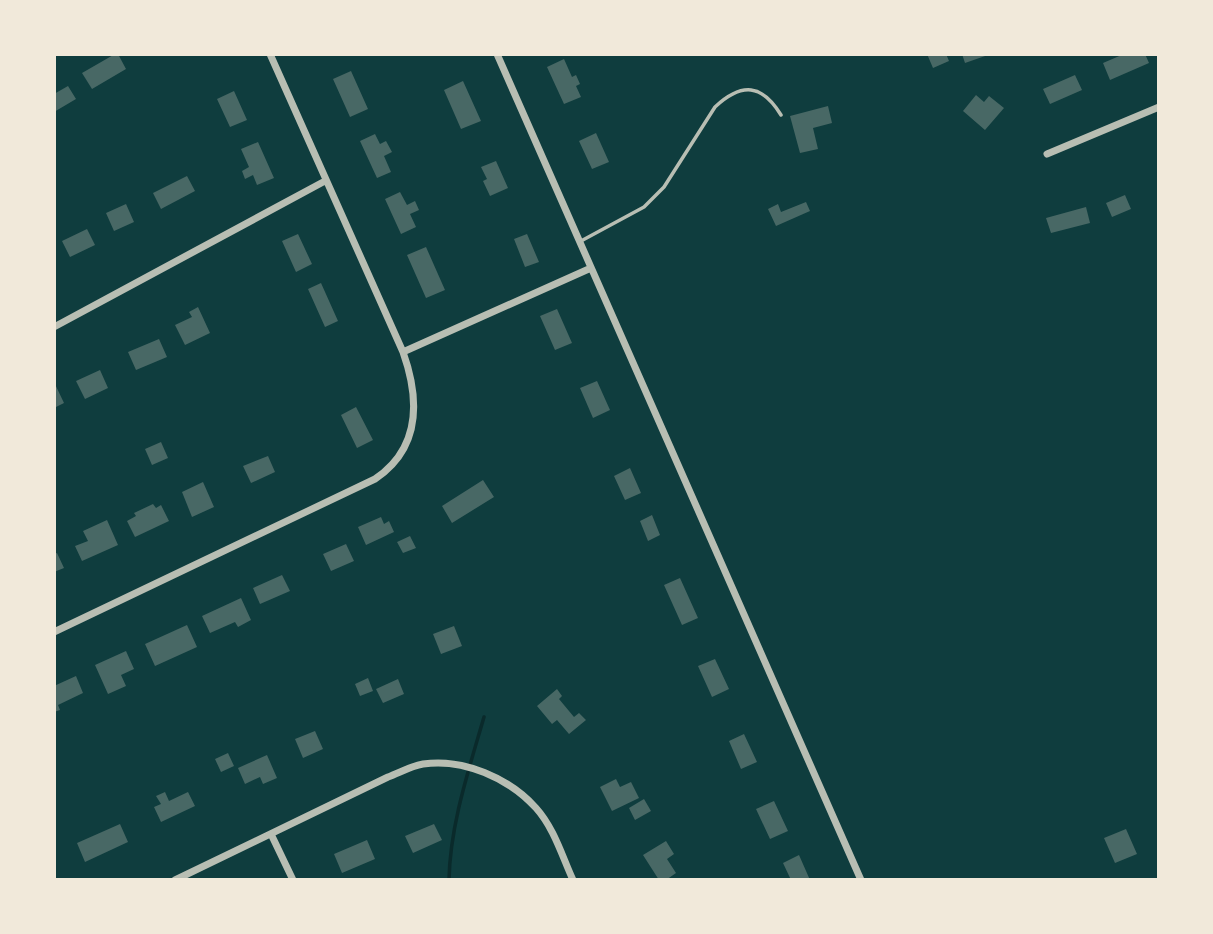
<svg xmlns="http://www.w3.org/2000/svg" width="1213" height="934" viewBox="0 0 1213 934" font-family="'Work Sans',sans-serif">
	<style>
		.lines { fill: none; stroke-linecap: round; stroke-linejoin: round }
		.stream { stroke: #0a2a2b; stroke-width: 3.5 }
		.building { fill: #486865 }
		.service { stroke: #b8beb3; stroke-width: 3.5 }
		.minor { stroke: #b8beb3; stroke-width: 7 }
	</style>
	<rect width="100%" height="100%" fill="#0f3d3e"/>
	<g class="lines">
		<path class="stream" d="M449,880C450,825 469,769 484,717"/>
	</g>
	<path class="building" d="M115,54H118L126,69L92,89L82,73Z
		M927,54H946L949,61L933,68Z
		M962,54H988V55L965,63Z
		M1124,54H1145L1149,63L1110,80L1103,63Z
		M564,59L572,77L576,75L580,84L576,86L581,97L564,104L547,67Z
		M351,71L368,109L350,117L333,79Z
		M1075,75L1082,90L1050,104L1043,89Z
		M463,81L481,121L461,129L444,90Z
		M68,86L76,99L54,112V94Z
		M234,91L247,120L230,127L217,99Z
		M976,95L984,102L989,96L1004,108L985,130L963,111Z
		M828,106L832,123L813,128L818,149L800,153L790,116Z
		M596,133L609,162L592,169L579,141Z
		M375,134L380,144L386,141L392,152L384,156L391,172L377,178L360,141Z
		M258,142L274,178L257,185L253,175L245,179L242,171L249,167L241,149Z
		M496,161L508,188L490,196L483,181L487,179L481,167Z
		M187,176L195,191L161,209L153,193Z
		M400,192L407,205L415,201L419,210L410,214L416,227L401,234L385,199Z
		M1125,195L1131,209L1112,217L1106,203Z
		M806,202L810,211L776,226L768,209L778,204L781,212Z
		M126,204L134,222L114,231L106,213Z
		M1086,207L1090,223L1051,233L1046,218Z
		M87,229L95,245L70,257L62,241Z
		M298,234L312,264L296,272L282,241Z
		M527,234L539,262L525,267L514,239Z
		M426,247L445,290L426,298L407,255Z
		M321,283L338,321L325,327L308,289Z
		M198,307L210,333L185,345L175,325L192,317L189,312Z
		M557,309L572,343L555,350L540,316Z
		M159,339L167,357L136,370L128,352Z
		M100,370L108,388L85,399L76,381Z
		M597,381L610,410L593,418L580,388Z
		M54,382L64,403L54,408Z
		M356,407L373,440L357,448L341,415Z
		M161,442L168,458L152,465L145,449Z
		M268,456L275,472L251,483L243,466Z
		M630,468L641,493L625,500L614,476Z
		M483,480L494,497L452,523L442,506Z
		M203,482L214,507L192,517L182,492Z
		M153,504L156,508L161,505L169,521L135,537L127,521L136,516L134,513Z
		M652,515L660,535L648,541L640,521Z
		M381,517L384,524L389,521L394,532L366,545L358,527Z
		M107,520L118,545L82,561L75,546L88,541L83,531Z
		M410,536L416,548L403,553L397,542Z
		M346,544L354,561L331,571L323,554Z
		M57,553L64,568L54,572V554Z
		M282,575L290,591L260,604L253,588Z
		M680,578L698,618L682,625L664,585Z
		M241,598L251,620L238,627L235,622L210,633L202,616Z
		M187,625L197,647L155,666L145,644Z
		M454,626L462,646L441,654L433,634Z
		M126,651L134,669L121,675L126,686L108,694L95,665Z
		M715,659L729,689L712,697L698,666Z
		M76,676L83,693L58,705L60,710L54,712V686Z
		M368,678L373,691L360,696L355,684Z
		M398,679L404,694L383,703L376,689Z
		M557,689L562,696L559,699L574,717L579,713L586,720L569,734L557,720L552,724L537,706Z
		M315,731L323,749L303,758L295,739Z
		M744,734L757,762L741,769L729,741Z
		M228,753L234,766L221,772L215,759Z
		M267,755L277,778L263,784L260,777L245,784L238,768Z
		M616,779L620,787L631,782L639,798L612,811L600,787Z
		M165,792L169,801L188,792L195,806L161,822L154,807L161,804L156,796Z
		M644,799L651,811L635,820L629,808Z
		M774,801L788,831L770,839L756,809Z
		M120,824L128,842L85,862L77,843Z
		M434,824L442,840L413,853L405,836Z
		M1126,829L1137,854L1115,863L1104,838Z
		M367,840L375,859L342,873L334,854Z
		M666,841L674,854L667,859L676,873L666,880H659L643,855Z
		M799,855L810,880H791L783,863Z"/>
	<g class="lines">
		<path class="service" d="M581,241L644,207L664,187L715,107C742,82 762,84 781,115"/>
		<path class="minor" d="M497,54L861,880
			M1047,154L1159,107
			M54,327L325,181
			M403,352L591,268
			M54,632L375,479C421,448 420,400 403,352L270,54
			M271,834L293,880
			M175,880L388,777C399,773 411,766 423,764C463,758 509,778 536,808C554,828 562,856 573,880"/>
	</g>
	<rect width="1213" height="934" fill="none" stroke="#f1e9da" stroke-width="112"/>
</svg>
